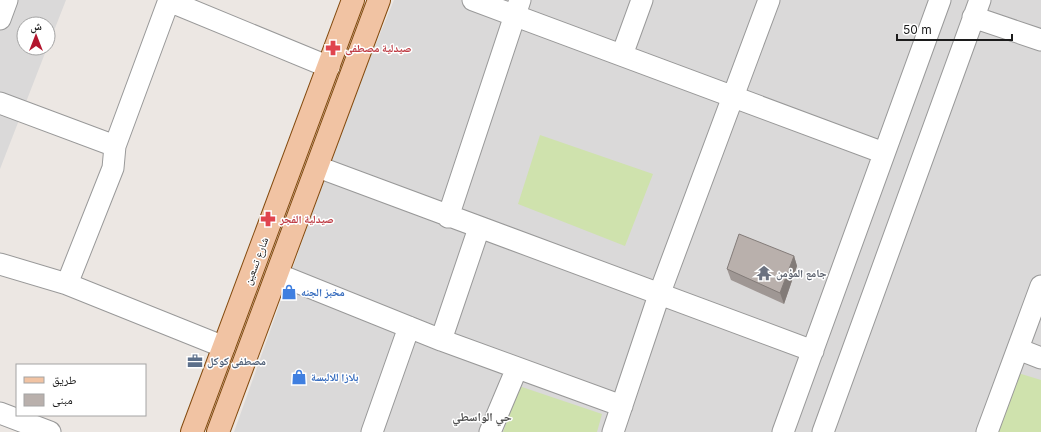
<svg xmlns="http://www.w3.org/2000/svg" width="1041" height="432" viewBox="0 0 1041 432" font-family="Inter,'Noto Naskh Arabic',sans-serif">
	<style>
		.residential { fill: #dad9d9 }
		.grass { fill: #cfe2ad }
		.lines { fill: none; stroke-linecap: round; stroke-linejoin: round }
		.minor-casing { stroke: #999; stroke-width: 23 }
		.major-casing { stroke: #844b0f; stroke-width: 24 }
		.minor { stroke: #fff; stroke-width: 21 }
		.major { stroke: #f1c3a3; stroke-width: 22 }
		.wall { fill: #9f9794 }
		.shaded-wall { fill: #827b78 }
		.building { fill: #b9b0ac; stroke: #827b78 }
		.labels { text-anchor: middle; stroke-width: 3; stroke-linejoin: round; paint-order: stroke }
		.health-label { font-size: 11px; font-weight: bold; fill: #be3a42; stroke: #fff; text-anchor: start }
		.street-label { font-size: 11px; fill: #1c1c1c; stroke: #fff }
		.worship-label { font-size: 11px; font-weight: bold; fill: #5b616d; stroke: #fff; text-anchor: start }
		.shop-label { font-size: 11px; font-weight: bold; fill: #366cbe; stroke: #fff; text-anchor: start }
		.service-label { font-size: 11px; font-weight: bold; fill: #4e5e75; stroke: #fff; text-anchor: start }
		.neighbourhood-label { font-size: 12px; font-weight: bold; fill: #4f4f4f; stroke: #fff }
	</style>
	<rect width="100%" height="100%" fill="#ece7e3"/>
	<path class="residential" d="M0,0H66L48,46V24H24V48H47L0,169Z
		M394,0H1041V432H234L353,99Z"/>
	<path class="grass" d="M540,135L653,174L625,246L518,204Z
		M1018,373L1041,380V432H997Z
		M519,386L602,414L597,432H503Z"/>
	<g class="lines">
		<g class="minor-casing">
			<path id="minor" d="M473,0L884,153
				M169,1L329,67
				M973,17L1041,40
				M0,19L7,0
				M622,55L642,0
				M0,103L115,146
				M318,167L813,351
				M448,217L520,0
				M0,264L67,284L224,347
				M277,274L441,340L622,406
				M67,284L113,168L115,146L169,0
				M441,340L479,228
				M1018,349L1041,358
				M0,413L50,432
				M372,432L409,327
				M490,432L517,368
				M613,432L659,295L769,0
				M783,432L940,0
				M823,432L980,0
				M987,432L1041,286"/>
		</g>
		<g class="major-casing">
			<path id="major" d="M192,432L353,0
				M218,432L379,0"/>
		</g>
		<use href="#minor" class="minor"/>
		<use href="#major" class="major"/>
	</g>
	<path class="wall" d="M794,256L797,266L784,304L731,280L727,269Z"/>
	<path class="shaded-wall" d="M794,256L797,266L784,304L780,293Z"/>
	<path class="building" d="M739,234L794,256L780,293L727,269Z"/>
	<defs>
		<g id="pharmacy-bare" transform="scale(1.2)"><path d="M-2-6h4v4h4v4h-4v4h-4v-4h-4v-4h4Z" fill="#e0444e" stroke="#fff" stroke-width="2.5" paint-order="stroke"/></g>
		<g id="temple-bare" transform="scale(1.2)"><path d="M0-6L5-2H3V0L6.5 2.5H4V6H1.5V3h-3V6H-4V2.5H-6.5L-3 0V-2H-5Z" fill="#6b7280" stroke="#fff" stroke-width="2.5" paint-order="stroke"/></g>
		<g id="shop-bare" transform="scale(1.2)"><path d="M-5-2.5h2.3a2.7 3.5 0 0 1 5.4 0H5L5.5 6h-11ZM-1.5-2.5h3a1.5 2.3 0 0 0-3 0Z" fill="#3f7fe0" stroke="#fff" stroke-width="2.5" paint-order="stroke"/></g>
		<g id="office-bare" transform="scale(1.2)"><path d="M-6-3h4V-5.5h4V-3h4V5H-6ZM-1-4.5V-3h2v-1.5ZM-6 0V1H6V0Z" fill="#5c6f8a" stroke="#fff" stroke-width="2.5" paint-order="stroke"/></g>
	</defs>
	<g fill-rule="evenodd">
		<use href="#pharmacy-bare" x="333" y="48"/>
		<use href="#pharmacy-bare" x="268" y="219"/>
		<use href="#temple-bare" x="764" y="273"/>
		<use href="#shop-bare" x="289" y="292"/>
		<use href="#office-bare" x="195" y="361"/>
		<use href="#shop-bare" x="299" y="377"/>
	</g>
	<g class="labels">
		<g class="health-label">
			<text x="345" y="52">صيدلية مصطفى</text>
			<text x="280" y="223">صيدلية الفجر</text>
		</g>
		<g class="street-label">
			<text transform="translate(256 261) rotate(-69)" y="4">شارع تسعين</text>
		</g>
		<g class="worship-label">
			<text x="776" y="277">جامع المؤمن</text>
		</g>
		<g class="shop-label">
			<text x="301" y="296">مخبز الجنه</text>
			<text x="311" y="381">بلازا للالبسة</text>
		</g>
		<g class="service-label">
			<text x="207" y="365">مصطفى كوكل</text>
		</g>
		<g class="neighbourhood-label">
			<text x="482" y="421">حي الواسطي</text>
		</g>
	</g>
	<rect x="16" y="364" width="130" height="52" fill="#ffffff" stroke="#a4a4a4"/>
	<rect x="24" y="377" width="20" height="6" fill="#f1c3a3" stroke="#a4a4a4"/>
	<text x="52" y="384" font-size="12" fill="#1c1c1c">طريق</text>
	<rect x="24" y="394" width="20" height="12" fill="#b9b0ac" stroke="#a4a4a4"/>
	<text x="52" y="404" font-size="12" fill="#1c1c1c">مبنى</text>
	<g transform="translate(36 36)"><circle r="19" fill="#ffffff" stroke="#a4a4a4"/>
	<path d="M0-3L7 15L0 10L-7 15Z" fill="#b3152e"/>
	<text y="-6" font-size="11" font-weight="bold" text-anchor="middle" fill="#1c1c1c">ش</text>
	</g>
	<path d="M897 34v6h115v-6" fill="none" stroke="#1c1c1c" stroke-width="2"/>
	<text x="903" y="34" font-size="12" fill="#1c1c1c" stroke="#ffffff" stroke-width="3" paint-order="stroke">50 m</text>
</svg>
